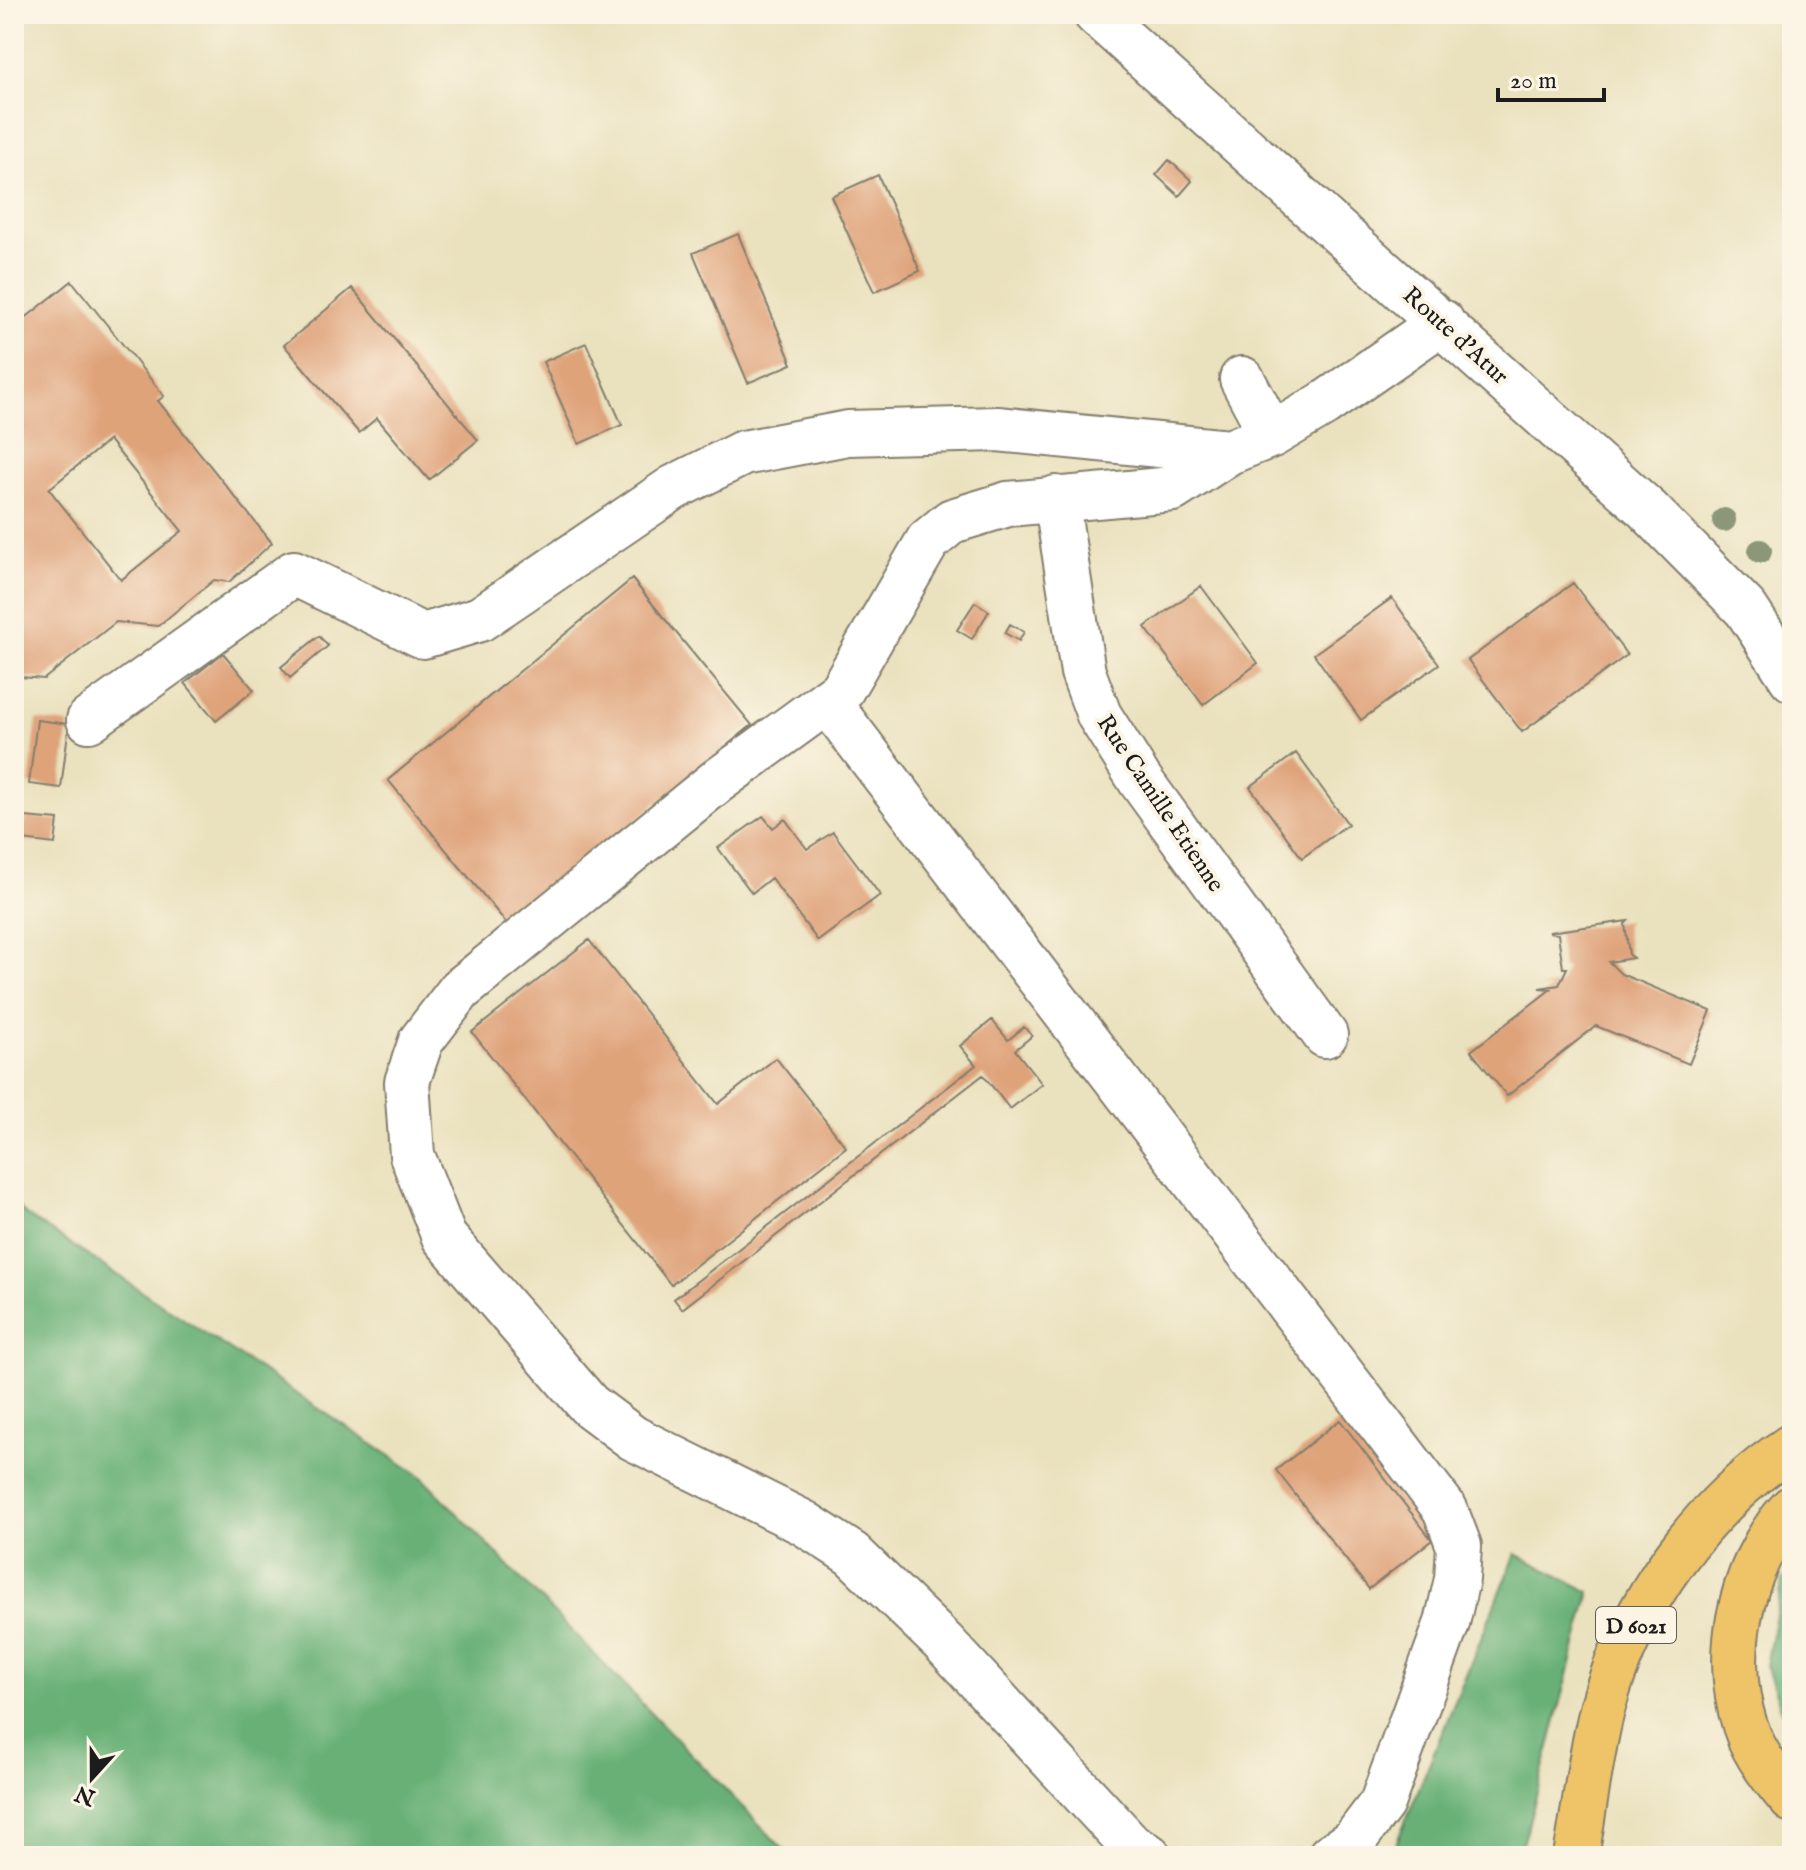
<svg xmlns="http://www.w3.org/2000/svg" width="1806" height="1870" viewBox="0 0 1806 1870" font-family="'IM FELL English',serif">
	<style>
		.forest { fill: #67b076; stroke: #426649; stroke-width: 2 }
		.building { fill: #dfa37a; fill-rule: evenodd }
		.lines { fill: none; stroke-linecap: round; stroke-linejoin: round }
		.minor-casing { stroke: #837e6d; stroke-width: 48 }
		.major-casing { stroke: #837e6d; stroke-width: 48 }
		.minor { stroke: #fff; stroke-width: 44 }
		.major { stroke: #efc469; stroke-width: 44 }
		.tree { fill: #8c977a }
		.labels { text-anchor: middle; stroke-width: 8; stroke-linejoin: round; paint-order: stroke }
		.shield { fill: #fcf5e5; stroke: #5f5d58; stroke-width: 2 }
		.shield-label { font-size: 22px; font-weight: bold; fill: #1c1c1c }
		.street-label { font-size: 24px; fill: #1c1c1c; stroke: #fcf5e5 }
	</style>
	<rect width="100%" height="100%" fill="#fcf5e5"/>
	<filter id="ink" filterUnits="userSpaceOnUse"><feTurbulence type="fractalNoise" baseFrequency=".0125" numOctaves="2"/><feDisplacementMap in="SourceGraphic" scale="16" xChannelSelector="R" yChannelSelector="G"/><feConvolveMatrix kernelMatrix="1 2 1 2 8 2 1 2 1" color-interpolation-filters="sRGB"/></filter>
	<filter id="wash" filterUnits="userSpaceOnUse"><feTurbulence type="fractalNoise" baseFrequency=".006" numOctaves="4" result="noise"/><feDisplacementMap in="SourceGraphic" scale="32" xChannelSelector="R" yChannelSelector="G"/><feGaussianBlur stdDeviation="1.8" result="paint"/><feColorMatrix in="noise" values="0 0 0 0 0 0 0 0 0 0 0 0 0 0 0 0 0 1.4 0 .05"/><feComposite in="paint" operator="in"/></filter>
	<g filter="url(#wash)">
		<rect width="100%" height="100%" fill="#eae1be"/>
		<path class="forest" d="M14,1201L25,1214L422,1477L790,1856H14Z
			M1516,1554L1590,1592L1520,1856H1391Z
			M1792,1570V1738L1766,1666L1783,1579Z"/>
		<g id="blocks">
			<path class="building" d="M1169,160L1192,181L1179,196L1156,175Z
				M878,175L920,271L874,292L831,196Z
				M738,234L792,364L748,383L693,253Z
				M72,281L164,396L158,401L272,543L229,582L214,580L158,626L116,622L44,679L21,677L14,668V327ZM109,440L182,531L121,580L49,489Z
				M352,288L478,440L429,480L377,418L359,433L284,345Z
				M586,343L622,425L579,444L543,362Z
				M632,579L752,725L508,925L388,780Z
				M1573,583L1627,655L1522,732L1468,660Z
				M1201,586L1258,663L1203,705L1145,627Z
				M1392,598L1439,664L1361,720L1314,654Z
				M975,602L989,611L972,639L957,630Z
				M1010,624L1024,632L1019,641L1005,633Z
				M319,636L328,646L290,678L281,667Z
				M223,653L254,690L216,721L185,683Z
				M37,720L69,724L61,788L29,784Z
				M1296,753L1348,824L1302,858L1250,787Z
				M763,816L773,828L785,819L807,849L833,832L880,895L818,941L771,878L752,893L718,848Z
				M25,817L58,820L55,844L22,840Z
				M1628,921L1625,924L1629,955L1633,958L1609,962L1621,974L1711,1011L1689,1064L1596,1026L1507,1096L1471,1051L1551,989L1539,988L1559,985L1567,968H1563L1558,934L1549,932Z
				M589,940L718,1104L776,1058L846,1147L671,1285L472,1032Z
				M992,1020L1008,1040L1024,1027L1032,1036L1015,1050L1042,1084L1010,1109L983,1075L682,1309L674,1299L976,1065L960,1046Z
				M1340,1420L1432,1540L1369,1589L1276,1470Z"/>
		</g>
	</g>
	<g filter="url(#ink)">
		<use href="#blocks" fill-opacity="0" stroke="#837e6d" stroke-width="2"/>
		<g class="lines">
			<g class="minor-casing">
				<path id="minor" d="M1096,14L1647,509L1746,609L1792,679
					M1242,379L1272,435
					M1056,498L1083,672L1099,715L1140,780L1325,1035
					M827,701L1445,1509L1459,1546L1457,1579L1447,1623L1382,1803L1354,1840L1330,1856
					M89,720L294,573L423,636L480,619L673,488L743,453L848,433L997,429L1229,452
					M1149,1856L1131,1845L944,1643L852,1554L804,1523L633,1438L589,1405L444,1237L412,1155L407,1082L421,1041L460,990L716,782L841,691L928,541L952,521L1008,504L1173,489L1229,452L1272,435L1324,404L1442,322"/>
			</g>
			<g class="major-casing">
				<path id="major" d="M1792,1508C1738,1566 1719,1665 1750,1739C1759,1759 1777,1783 1792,1800
					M1576,1856C1585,1807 1590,1755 1603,1706C1631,1603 1703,1504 1792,1446"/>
			</g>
			<use href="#minor" class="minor"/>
			<use href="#major" class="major"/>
		</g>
		<g class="tree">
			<circle cx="1724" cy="520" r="12"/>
			<circle cx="1760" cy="551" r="12"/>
		</g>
	</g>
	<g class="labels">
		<rect class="shield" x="1596" y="1607" width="80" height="36" rx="6"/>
		<g class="shield-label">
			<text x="1636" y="1633">D 6021</text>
		</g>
		<g class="street-label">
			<text transform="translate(1456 335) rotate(42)" y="8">Route d'Atur</text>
			<text transform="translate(1161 803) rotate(56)" y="8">Rue Camille Etienne</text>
		</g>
	</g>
	<rect width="1806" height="1870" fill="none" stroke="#fcf5e5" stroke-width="48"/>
	<g transform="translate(92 1778) rotate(201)" stroke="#fcf5e5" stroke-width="6" paint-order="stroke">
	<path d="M0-6L14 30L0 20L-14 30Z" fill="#1c1c1c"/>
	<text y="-12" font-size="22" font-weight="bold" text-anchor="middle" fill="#1c1c1c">N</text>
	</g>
	<path d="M1498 88v12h106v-12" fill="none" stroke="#1c1c1c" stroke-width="4"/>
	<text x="1510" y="88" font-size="24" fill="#1c1c1c" stroke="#fcf5e5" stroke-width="6" paint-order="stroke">20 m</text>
</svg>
